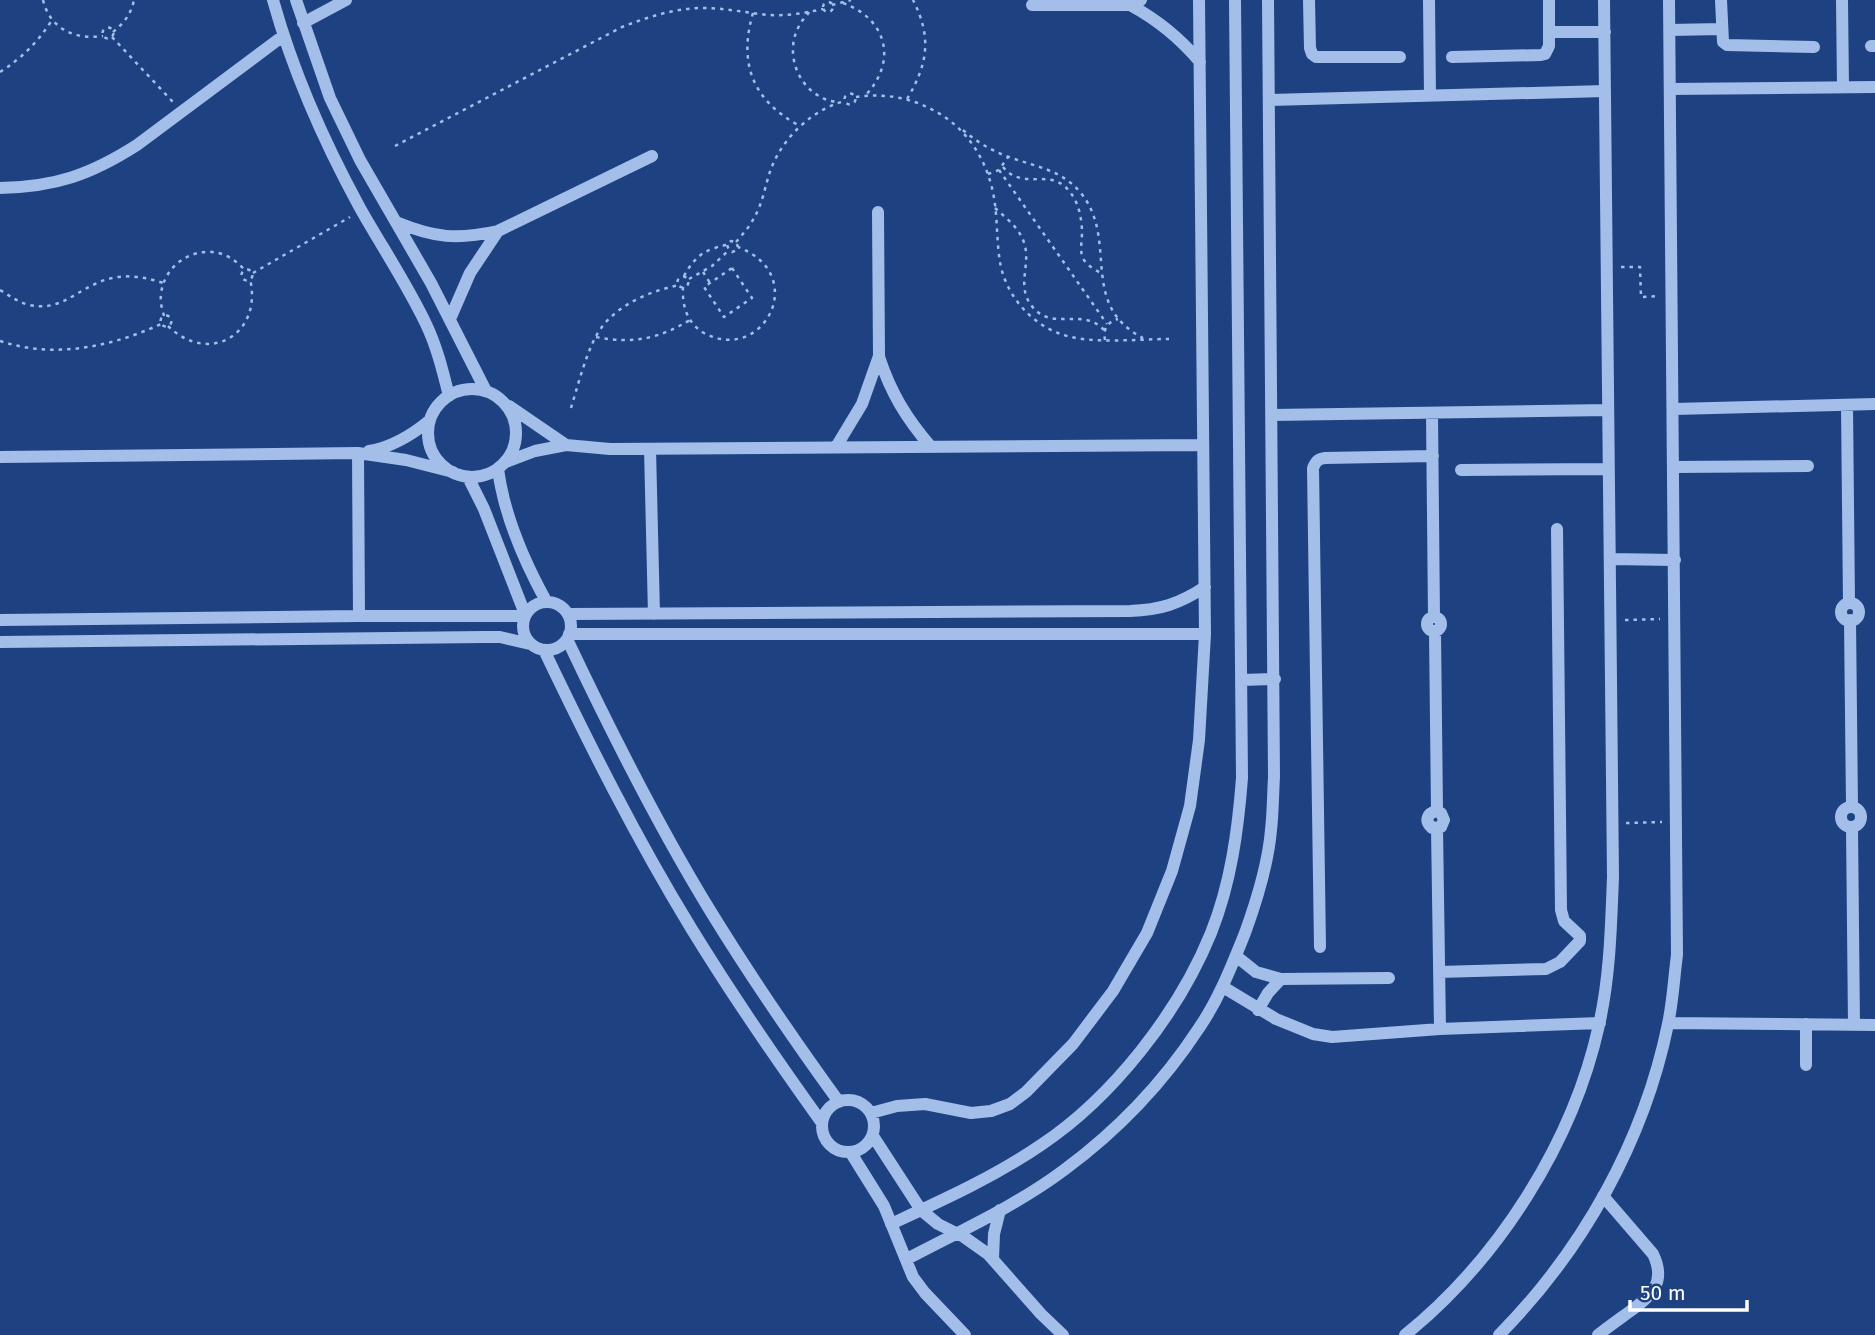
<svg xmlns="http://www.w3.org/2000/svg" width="1875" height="1335" viewBox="0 0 1875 1335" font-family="'Fira Sans',sans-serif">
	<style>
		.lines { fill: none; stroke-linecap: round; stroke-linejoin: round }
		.path { stroke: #a3bee9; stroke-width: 2.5; stroke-dasharray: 3.5 5; stroke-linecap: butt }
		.minor { stroke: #a3bee9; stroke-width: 12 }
	</style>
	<rect width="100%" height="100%" fill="#1e4281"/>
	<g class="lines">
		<path class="path" d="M43,0C50,29 75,40 103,36
			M823 7a5 5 0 1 1 10 0a5 5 0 1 1-10 0Z
			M843,3C887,19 898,61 865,96
			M832,5L851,0
			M809,12C806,17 801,21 799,26C785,51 796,86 823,98C827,101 834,101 839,103
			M753,13C738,64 753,101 800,126
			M102.5 33a5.5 5.5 0 1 1 11 0a5.5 5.5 0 1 1-11 0Z
			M113,32C124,23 131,14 134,0
			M112,37L173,102
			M0,72C22,58 38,42 52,20
			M844.5 99a5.5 5.5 0 1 1 11 0a5.5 5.5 0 1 1-11 0Z
			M856,97C882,93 909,97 933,110C964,126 984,155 992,188C998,212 996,238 1000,262C1005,293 1029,322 1058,333C1087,345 1137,339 1169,339
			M907,99C928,64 932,37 913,0
			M963,130C977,142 992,151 1009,157C1036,167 1060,169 1080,192C1120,239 1077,304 1143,338
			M395,146L622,27C648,17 675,8 703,8C725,8 747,13 769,15C787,16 805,13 823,9
			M1003,167C1024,192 1050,166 1070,192C1079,203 1082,220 1082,233C1082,242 1079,252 1084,260C1088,266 1095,270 1101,273
			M999,170L1107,324
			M988,174L999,170L1008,157
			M995,208C1007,219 1021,229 1025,246C1030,266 1017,286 1031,305C1051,333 1082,306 1104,330
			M736,242C745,232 753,222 758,210C764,197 766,182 771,169C783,137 813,109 845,101
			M1621,267H1640L1641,297L1659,296
			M732,268L752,298L724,317L704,287Z
			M241.5 275a5.5 5.5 0 1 1 11 0a5.5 5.5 0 1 1-11 0Z
			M703,272L710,283
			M253,273L350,217
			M684,276C691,263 700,252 715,248C722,245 725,247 731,241L736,242L738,247L737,250L732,252L729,250L727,245
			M677.5 282a5.5 5.5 0 1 1 11 0a5.5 5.5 0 1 1-11 0Z
			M689,279L712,266L729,250
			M683,287C682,306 687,323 704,333C763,365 811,275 738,247
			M0,290C10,296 18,302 29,305C58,311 71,295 95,284C117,273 140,275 163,283
			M160.5 321a5.5 5.5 0 1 1 11 0a5.5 5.5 0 1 1-11 0Z
			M164,316C162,309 160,302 161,294C164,265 194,245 222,254C231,257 238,263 245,270
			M168,326C209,366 263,334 250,279
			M596,337C633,344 658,339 690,320
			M1105,340C1103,329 1107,322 1118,319
			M0,341C54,359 111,347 161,324
			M571,408C578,385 584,361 594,340C609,308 646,292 679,285
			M1625,620L1660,619
			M1626,823L1662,822"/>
		<path class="minor" d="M273,0C293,72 324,142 360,208C382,247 407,284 426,324C437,347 443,372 449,396
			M296,0L330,98L360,160L431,283L486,391
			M1309,0L1310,48L1312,54L1316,57H1400
			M1429,0L1430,96
			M1721,0L1723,42L1727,45L1814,47
			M1842,0L1843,87
			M1032,5H1130L1141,0
			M1130,5C1158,20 1179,37 1200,62
			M303,23L346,0
			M1670,30L1721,29
			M1549,32H1605
			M1871,46H1875
			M1452,57L1541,55L1545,54L1549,46V0
			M1670,89L1875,87
			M1269,100L1605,91
			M0,188C55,187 90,175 137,145L283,36
			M396,222C435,238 457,240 498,231L652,156
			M450,319L470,273L498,231
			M879,357C891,393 906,418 931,447
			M428 433a44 44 0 1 1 88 0a44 44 0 1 1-88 0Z
			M1847,405L1849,603
			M509,406L566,445
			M1674,409L1875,404
			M1432,413L1434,617
			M1272,415L1608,410
			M836,447L862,404L879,356L878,212
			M650,449L654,614
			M369,451C393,447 412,435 430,420
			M358,453L359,616
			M0,457L358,453L406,460L453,472
			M506,462L535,451L566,445L610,449L1203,445
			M1674,467L1808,466
			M498,469C504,515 524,561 546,601
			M1461,470L1609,469
			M468,477L484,509L525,614
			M1611,559L1675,560
			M523 626a24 24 0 1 1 48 0a24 24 0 1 1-48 0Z
			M1841 612a9 9 0 1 1 18 0a9 9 0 1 1-18 0Z
			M568,614L1130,611C1160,610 1179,604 1205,587
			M1427 624a7 7 0 1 1 14 0a7 7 0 1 1-14 0Z
			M0,620L359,616H524
			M1850,620L1852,807
			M1435,632L1437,811L1441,813L1444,820L1441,827L1432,828C1424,821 1427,813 1437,811
			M569,634H1205
			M567,639C611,732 657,824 711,912C751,977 794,1040 839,1102
			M0,642L485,637H500L530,644
			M544,650C589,744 636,838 691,928C732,995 776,1059 822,1123
			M1242,680L1275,679
			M1841 817a10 10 0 1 1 20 0a10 10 0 1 1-20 0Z
			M1852,827L1854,1025
			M1437,828L1440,1029
			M1320,947L1313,468C1316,461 1318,459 1325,458L1433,456
			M1236,956L1256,972L1281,979L1389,978
			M1439,972L1546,969L1560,962L1580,941V936L1564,921L1561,910L1557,529
			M1223,987L1276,1019L1313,1034L1332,1037L1440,1029L1600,1023
			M1258,1010L1268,993L1281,979
			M1668,1023L1875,1025
			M1806,1024V1065
			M822 1126a26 26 0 1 1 52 0a26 26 0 1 1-52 0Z
			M871,1113L897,1106L925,1104L971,1113L991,1111L1010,1104L1026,1092L1073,1044L1113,991L1147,933L1172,871L1190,806L1199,740L1205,634L1199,0
			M873,1136L921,1210L938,1224L964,1237L988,1254L1041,1314L1063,1335
			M851,1153L884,1206L913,1277L925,1293L965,1335
			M891,1224C943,1200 994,1177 1041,1145C1113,1097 1179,1012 1211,933C1231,883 1238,830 1242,778L1235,0
			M907,1259C960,1231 1016,1206 1064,1170C1117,1131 1163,1083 1199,1028C1219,999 1232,965 1245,933C1257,900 1268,865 1271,830C1273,812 1273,794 1274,777L1268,0
			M993,1259L994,1234L1000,1210
			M1405,1335C1498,1260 1573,1143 1599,1025C1610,977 1611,926 1613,877L1604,0
			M1499,1335C1583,1250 1644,1141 1668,1024C1673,1001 1674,977 1677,955L1669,0
			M1598,1335C1608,1327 1618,1320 1629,1312C1651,1296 1667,1283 1653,1254L1603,1196"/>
	</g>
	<path d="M1630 1300v10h117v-10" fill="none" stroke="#ffffff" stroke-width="3.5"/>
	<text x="1640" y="1300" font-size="21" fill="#ffffff" stroke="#1e4281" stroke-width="5" paint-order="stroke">50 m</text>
</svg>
